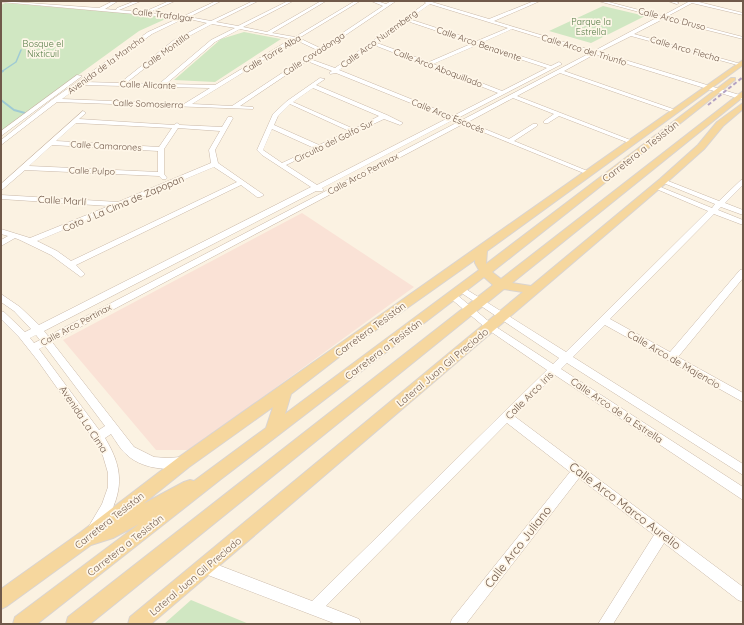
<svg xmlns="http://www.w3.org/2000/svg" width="744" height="625" viewBox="0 0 744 625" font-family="Quicksand,sans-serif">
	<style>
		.commercial { fill: #fae2d6 }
		.green { fill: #d0e7c2 }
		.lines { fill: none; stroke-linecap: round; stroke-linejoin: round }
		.stream-far1 { stroke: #9fcad4; stroke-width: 1.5 }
		.stream { stroke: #9fcad4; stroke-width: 2 }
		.minor-casing { stroke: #cab9a9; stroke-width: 1 }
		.major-casing { stroke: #dad4d0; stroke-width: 2 }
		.minor { fill: #fff; fill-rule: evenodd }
		.major { fill: #f6d79e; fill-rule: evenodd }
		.rail { stroke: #b4a2c3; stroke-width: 2; stroke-dasharray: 4 2.5; stroke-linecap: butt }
		.labels { text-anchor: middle; stroke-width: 3.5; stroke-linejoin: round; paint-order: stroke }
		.far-street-label { font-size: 9px; fill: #70594a; stroke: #fef6e8 }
		.far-park-label { font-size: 9px; fill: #547b46; stroke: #fef6e8 }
		.street-label { font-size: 10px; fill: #70594a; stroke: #fef6e8 }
		.near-street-label { font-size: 12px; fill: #70594a; stroke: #fef6e8 }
	</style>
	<rect width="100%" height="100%" fill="#fbf2e2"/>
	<path class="commercial" d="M302,213L414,287L190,450H156L63,340Z"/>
	<path class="green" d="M5,3L170,17L139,31L1,131V5Z
		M603,6L645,16L591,43L549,31Z
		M244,32L281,39L215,82L174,80L221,39Z
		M191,600L249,624H164Z"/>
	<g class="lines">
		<path class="stream-far1" d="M1,72L16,62L21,50"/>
		<path class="stream" d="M1,72L3,71
			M1,100L14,110L25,113"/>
		<g class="minor-casing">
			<path id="minor" d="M1,1L99,8L113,1H118L105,9L116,10L117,8L135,1H141L119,10L144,12L169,1H175L148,13L184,16L216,1H221L189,17L211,21L253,1H258L216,22L238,26L288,1H293L243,27L267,32L321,1H326L272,33L295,37L355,1H360L299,38L320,48L383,6L371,1H377L386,4L391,1H396L310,59L335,68L426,3L423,1H433L432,2L489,19L534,1H540L494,21L594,51L658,17L598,1H605L662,16L690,1H695L743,13V15L692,3L666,17L743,37V39L663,19L634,34L741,64V66L631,36L599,52L743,96V100L595,54L564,71L676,110V112H672L560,73L517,96L633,141V143H629L559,116L548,123H544V121L554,114L513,98L468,122L509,139L533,124H537V126L514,141L590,172V174H586L463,124L52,342L134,447L154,457L167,458L181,457L185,458L187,462L185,466C167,472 140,468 126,454C120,449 116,441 111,434L105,438C122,466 124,487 109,516C105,522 102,529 95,532L91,530L89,526L102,504L108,487V473L103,456L92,437L38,361L19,337L1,319V311L4,312L25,332L31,329L14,311L1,302V294L20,307L39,325L311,187L262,155L257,150L273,114L287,101L320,78L325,79L316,85L387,115L403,123L400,125L384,119L286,165L317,185L448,118L336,73L330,74L329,73L332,71L307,61L240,106L253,107V109L57,102L1,145V140L53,99L148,32L179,18L1,2ZM430,4L508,28L477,41L409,19ZM185,18L207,23L174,40L120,83L85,82L152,34ZM407,21L473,43L429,62L377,43ZM212,24L235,28L211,40L159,84L126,83L178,42ZM240,29L291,39L215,85L166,84L215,42ZM512,29L590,53L462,120L458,118L562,64L559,62L551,66L481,43ZM296,40L317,50L232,106L192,104ZM374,45L498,93L453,116L339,70ZM477,45L547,68L502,91L433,64ZM81,85L210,88L184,104L62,99ZM313,88L379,116L354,129L293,102ZM290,104L349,131L319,145L274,125L278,116ZM453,120L458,122L48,336L44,331L316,191H322L324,190L322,188ZM272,129L314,148L282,163L263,150ZM36,335L40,340L34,343L30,338ZM45,346L105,426L99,430L39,349Z
				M668,1H674L679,3L677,4Z
				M77,75L82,76L1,136V131Z
				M83,111L86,113L79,119L174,125L177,123L180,125L222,127L228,117H232L233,118L215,150L218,163L264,195L260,197H257L241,185L76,265L85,274L81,277L51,255L20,240L15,238L1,246V240L8,236L1,234V229L30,238L109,206L1,199V195L118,202L211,163L209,150L220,131L178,128L164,149V174L167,178L166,179H162L159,176L25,170L3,189L1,190V184ZM76,123L172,128L159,147L56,141ZM52,145L158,151V172L29,166ZM214,167L237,182L71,261L57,251L37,241Z
				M663,179L719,201L741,180L743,179V185L725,203L743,210V215L721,207L718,210L743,220V225L714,214L610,319L670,352L740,270L743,269V278L678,357L743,393V402L605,325L573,357L743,464V475L567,363L561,369L743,487V500L555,375L514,416L743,587V602L738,600L664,543L613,624H598L654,535L579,478L466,624H450L452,619L570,472L507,423L326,606L359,619L361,624H336L200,572L198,567L200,562L205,560L312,601L547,370L487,329L450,298L449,296L450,294H456L493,325L553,364L559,358L457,290L458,288H464L566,352L708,211L654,188V186H658L712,208L715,204L661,182L660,181Z"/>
		</g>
		<g class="major-casing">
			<path id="major" d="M743,60V65L487,251L486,264L731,78H735V80L492,272L501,279L743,91V97L512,283L531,286L660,179L698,145L717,122L743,103V109L723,126L704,149L666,183L151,624H128L130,617L523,292L504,289L90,624H66L68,617L493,285L484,277L221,479L37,624H13L15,617L139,524L113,538L91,545L7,606L1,609V589L81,532L179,457ZM475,260V263L479,270L285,414L291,394L352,347ZM273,407L266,428L194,481L190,480L184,482L143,504L189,467Z"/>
		</g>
		<use href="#minor" class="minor"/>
		<use href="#major" class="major"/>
		<path class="rail" d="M708,105L743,77"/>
	</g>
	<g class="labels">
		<g class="far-street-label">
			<text transform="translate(163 15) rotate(7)" y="3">Calle Trafalgar</text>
			<text transform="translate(672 19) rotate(14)" y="3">Calle Arco Druso</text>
			<text transform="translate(379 39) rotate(-36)" y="3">Calle Arco Nuremberg</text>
			<text transform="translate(479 44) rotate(19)" y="3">Calle Arco Benavente</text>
			<text transform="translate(685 49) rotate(16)" y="3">Calle Arco Flecha</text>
			<text transform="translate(584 50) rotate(17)" y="3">Calle Arco del Triunfo</text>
			<text transform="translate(166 51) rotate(-36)" y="3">Calle Montilla</text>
			<text transform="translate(272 54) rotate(-31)" y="3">Calle Torre Alba</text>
			<text transform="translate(314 54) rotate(-33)" y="3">Calle Covadonga</text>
			<text transform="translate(106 65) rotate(-36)" y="3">Avenida de la Mancha</text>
			<text transform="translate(438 68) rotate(21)" y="3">Calle Arco Aboquillado</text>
			<text transform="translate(148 85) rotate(2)" y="3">Calle Alicante</text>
			<text transform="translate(148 104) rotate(2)" y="3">Calle Somosierra</text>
			<text transform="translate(448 116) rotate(22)" y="3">Calle Arco Escocés</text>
			<text transform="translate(334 141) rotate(-26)" y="3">Circuito del Golfo Sur</text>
			<text transform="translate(106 146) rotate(3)" y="3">Calle Camarones</text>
			<text transform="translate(92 171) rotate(2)" y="3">Calle Pulpo</text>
			<text transform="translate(363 174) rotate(-28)" y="3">Calle Arco Pertinax</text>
			<text transform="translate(76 325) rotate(-28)" y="3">Calle Arco Pertinax</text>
		</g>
		<g class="far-park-label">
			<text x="591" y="25">Parque la<tspan x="591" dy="10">Estrella</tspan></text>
			<text x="43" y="47">Bosque el<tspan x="43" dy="10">Nixticuil</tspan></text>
		</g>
		<g class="street-label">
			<text transform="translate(640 151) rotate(-38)" y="4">Carretera a Tesistán</text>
			<text transform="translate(62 200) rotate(3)" y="4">Calle Marlí</text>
			<text transform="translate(123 203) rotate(-23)" y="4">Coto J La Cima de Zapopan</text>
			<text transform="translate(370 329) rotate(-36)" y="4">Carretera Tesistán</text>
			<text transform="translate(383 349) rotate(-37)" y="4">Carretera a Tesistán</text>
			<text transform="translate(674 359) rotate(30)" y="4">Calle Arco de Majencio</text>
			<text transform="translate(442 367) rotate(-40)" y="4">Lateral Juan Gil Preciado</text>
			<text transform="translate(529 395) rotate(-45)" y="4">Calle Arco Iris</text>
			<text transform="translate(617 410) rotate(34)" y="4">Calle Arco de la Estrella</text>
			<text transform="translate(84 419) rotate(56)" y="4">Avenida La Cima</text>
			<text transform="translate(109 520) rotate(-38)" y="4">Carretera Tesistán</text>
			<text transform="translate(125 545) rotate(-38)" y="4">Carretera a Tesistán</text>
			<text transform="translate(195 576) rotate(-40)" y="4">Lateral Juan Gil Preciado</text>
		</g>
		<g class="near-street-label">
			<text transform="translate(625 506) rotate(37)" y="4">Calle Arco Marco Aurelio</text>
			<text transform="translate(518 547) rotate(-52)" y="4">Calle Arco Juliano</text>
		</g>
	</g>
	<rect width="744" height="625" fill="none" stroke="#70594a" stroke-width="4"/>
</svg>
